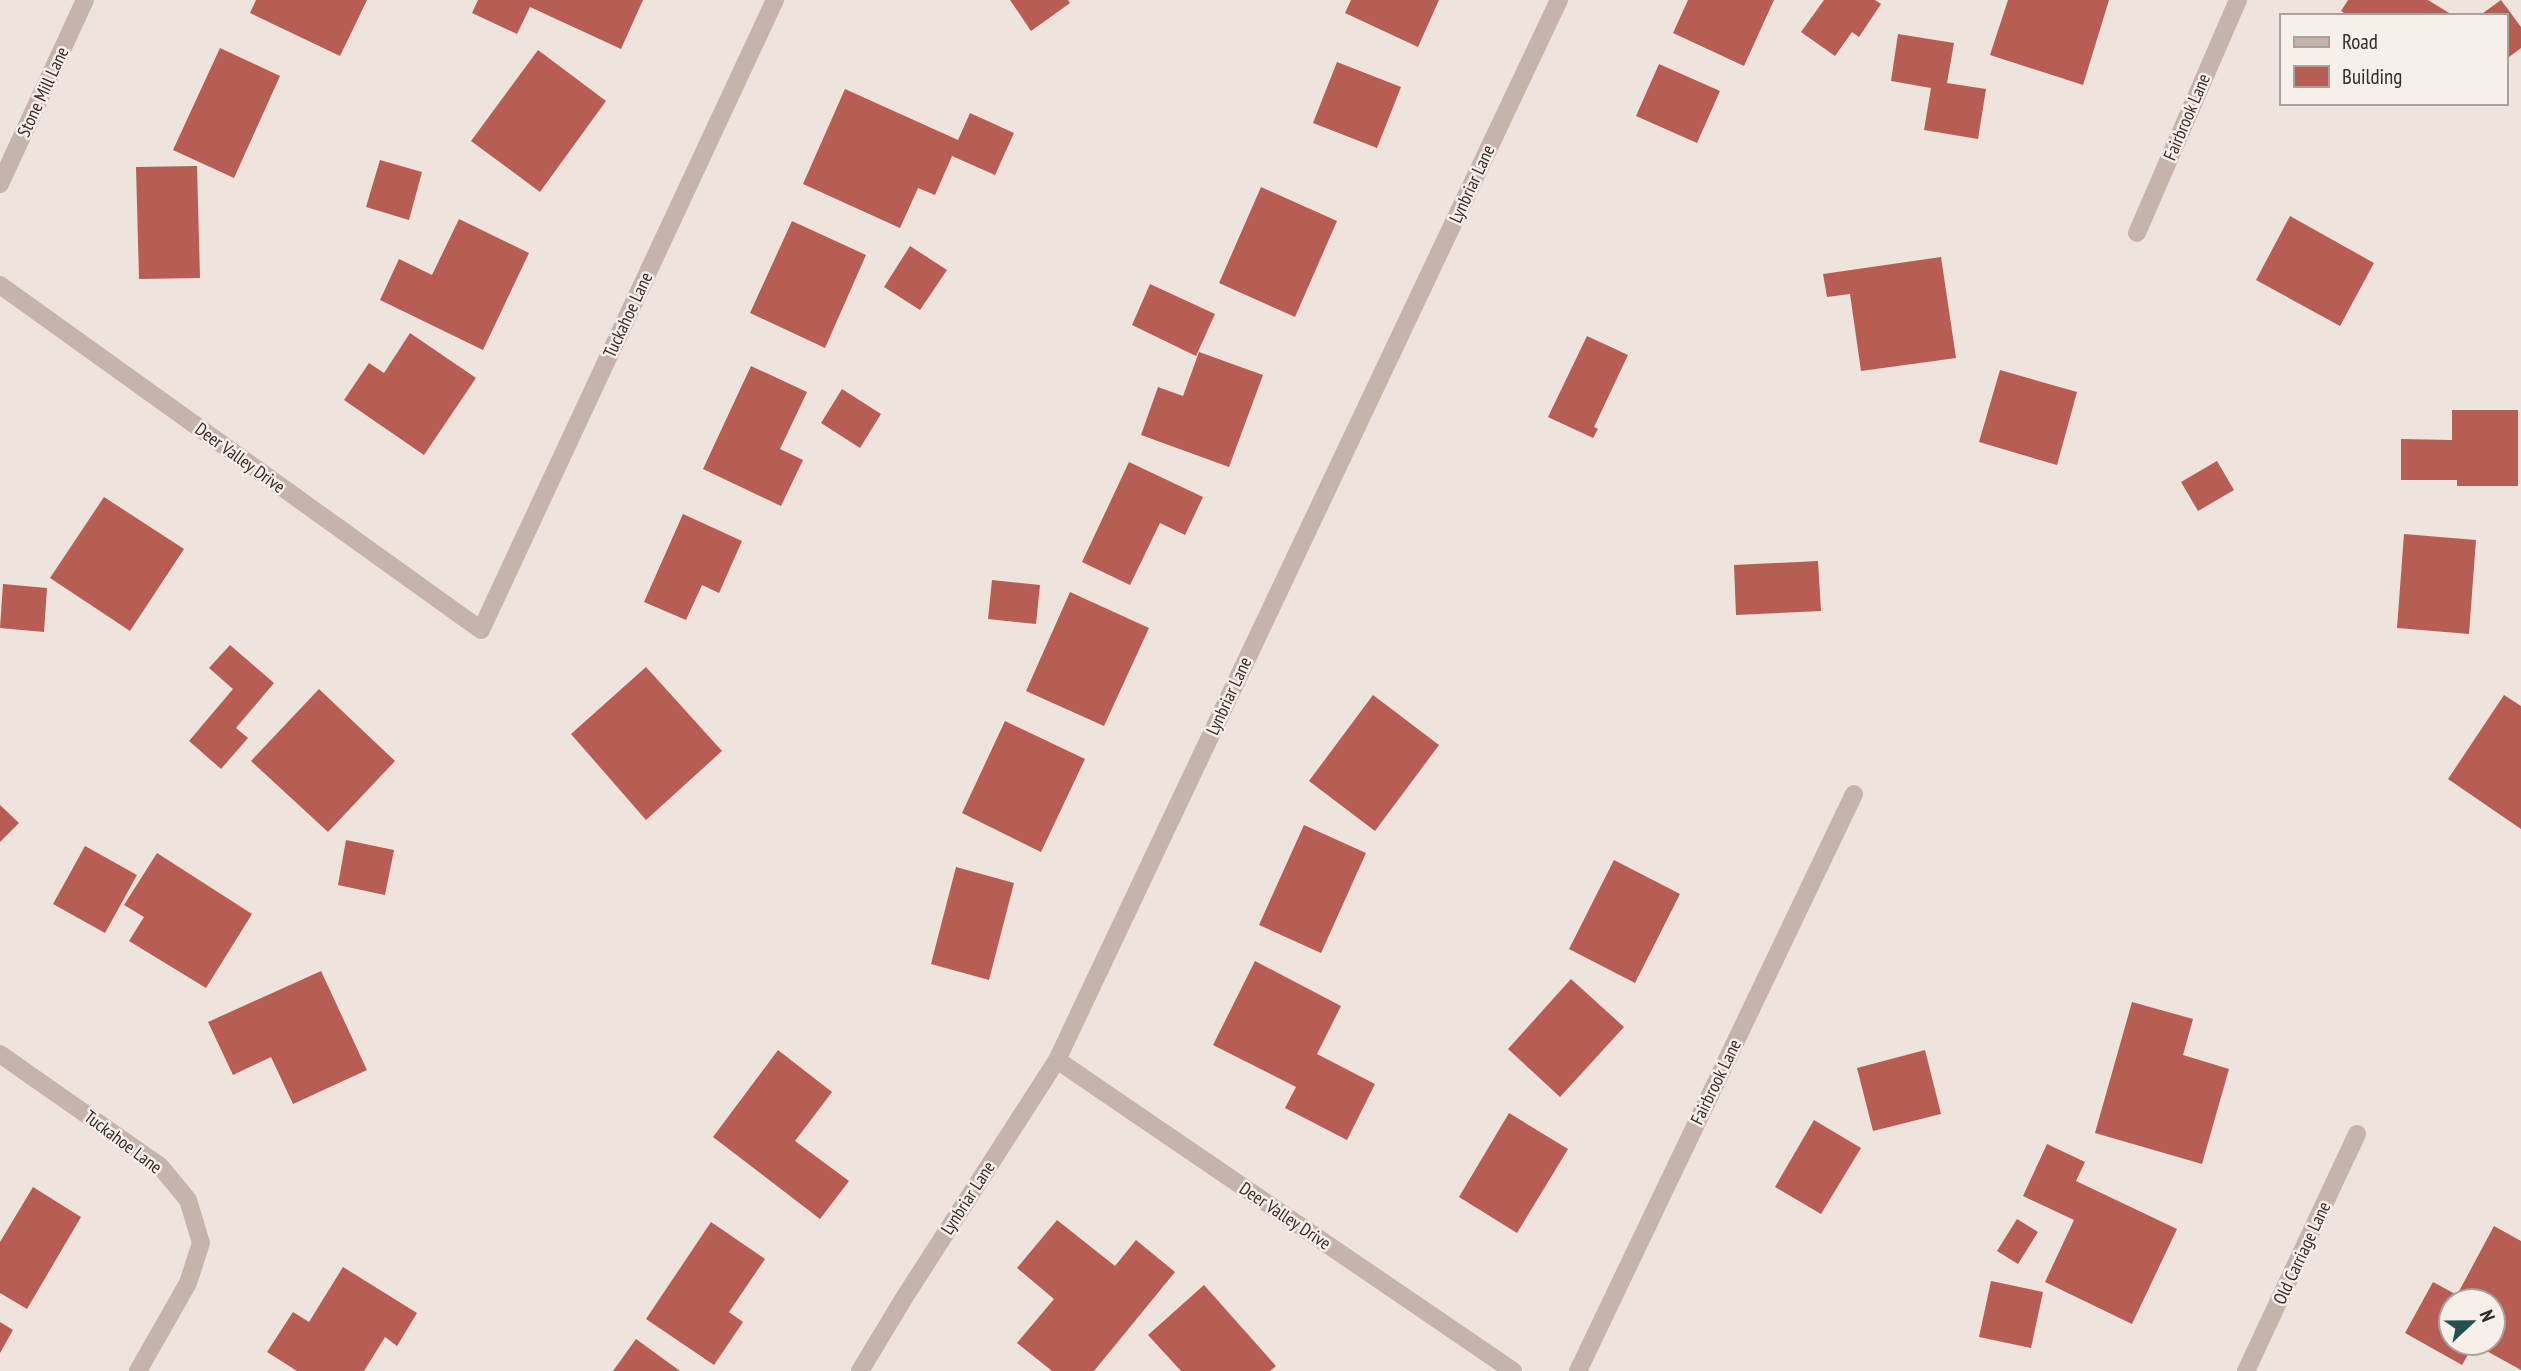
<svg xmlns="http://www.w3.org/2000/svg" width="2521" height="1371" viewBox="0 0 2521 1371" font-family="'PT Sans Narrow',sans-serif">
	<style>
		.building { fill: #b75d54; fill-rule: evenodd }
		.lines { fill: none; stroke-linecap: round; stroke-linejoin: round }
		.street { stroke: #c6b3ab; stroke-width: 18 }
		.labels { text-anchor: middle; stroke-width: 5; stroke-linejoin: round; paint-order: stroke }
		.street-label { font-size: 18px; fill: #342b29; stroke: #f7efe9 }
	</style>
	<rect width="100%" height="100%" fill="#efe4dd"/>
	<path class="building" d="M256,0H367L340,56L250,13Z
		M478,0H643L621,49L530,7L517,34L472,13Z
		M1010,0H1068L1070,3L1031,31Z
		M1351,0H1439L1418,47L1345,13Z
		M1688,0H1774L1744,66L1673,33Z
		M1824,0H1875L1881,4L1859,37L1852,32L1835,56L1801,32Z
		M2008,0H2109L2083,85L1990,55Z
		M2348,0H2428L2454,16H2349L2341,11Z
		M2501,0L2521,27V48L2505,60V16H2479Z
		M1898,34L1954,43L1947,83L1986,89L1978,139L1924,130L1931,88L1891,81Z
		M220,48L280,76L234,178L173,150Z
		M538,50L606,101L540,192L471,141Z
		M1337,62L1401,87L1377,148L1313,123Z
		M1659,64L1720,91L1697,143L1636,116Z
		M845,89L958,140L970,113L1014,133L995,175L952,156L935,195L918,188L900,228L803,184Z
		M380,160L422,172L409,220L366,207Z
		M197,166L200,278L139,279L136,167Z
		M1261,187L1337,221L1295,317L1219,283Z
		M2290,216L2374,263L2340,326L2256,280Z
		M459,219L529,253L483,350L380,300L399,259L432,275Z
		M792,221L866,255L825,348L750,313Z
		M910,246L947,270L920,310L884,287Z
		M1941,257L1956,358L1861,371L1850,294L1827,297L1823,274Z
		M1150,284L1215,314L1196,356L1132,325Z
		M410,333L476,378L424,455L344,400L369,363L384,373Z
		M1587,336L1628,355L1594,427L1598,429L1593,438L1548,417Z
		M1199,352L1263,375L1229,467L1141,435L1158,387L1183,396Z
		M751,366L807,392L780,449L803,460L781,506L703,469Z
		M2000,370L2077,392L2057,465L1979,442Z
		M842,389L881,414L860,448L821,423Z
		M2452,410H2518V486H2457V480H2401V439L2452,440Z
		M2217,461L2234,490L2198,511L2181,482Z
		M1129,462L1203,497L1185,535L1160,523L1130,585L1082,562Z
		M104,497L184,549L130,631L50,578Z
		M683,514L742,541L719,593L702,585L686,620L644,602Z
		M2404,534L2476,540L2469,634L2397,628Z
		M1818,561L1821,611L1736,615L1734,565Z
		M992,580L1040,585L1036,624L988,619Z
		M3,584L47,588L44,632L0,628Z
		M1070,592L1149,628L1104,726L1026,691Z
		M230,645L274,683L236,728L248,738L221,769L189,741L233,689L209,668Z
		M646,667L722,751L646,820L571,734Z
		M319,689L395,761L328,832L251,761Z
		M1373,695L1439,745L1375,831L1309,781Z
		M2504,695L2521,706V829L2448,779Z
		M1005,721L1085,759L1041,852L962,813Z
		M0,805L19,823L0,842Z
		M1304,825L1366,853L1321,953L1259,925Z
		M346,840L394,850L385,895L338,885Z
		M85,846L137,875L105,933L53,904Z
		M157,853L252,914L206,988L129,941L144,917L124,905Z
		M1614,860L1680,894L1635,983L1569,949Z
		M956,867L1014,883L989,980L931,964Z
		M1255,961L1341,1006L1317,1054L1375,1084L1347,1140L1285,1108L1296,1087L1213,1045Z
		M321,971L367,1070L293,1104L271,1057L233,1075L208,1022Z
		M1571,979L1624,1027L1560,1097L1508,1049Z
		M2132,1002L2193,1019L2183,1055L2229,1069L2202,1164L2095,1133Z
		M778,1050L832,1092L795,1141L849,1181L820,1219L713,1137Z
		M1925,1050L1941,1114L1873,1131L1857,1068Z
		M1509,1113L1568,1149L1517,1233L1459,1197Z
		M1814,1120L1861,1148L1821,1214L1775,1187Z
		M2047,1144L2085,1162L2076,1181L2177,1229L2132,1324L2045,1282L2074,1220L2023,1196Z
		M33,1187L81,1217L27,1309L0,1293V1242Z
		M2017,1219L2038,1232L2018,1264L1997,1251Z
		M1057,1220L1115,1266L1136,1240L1175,1272L1094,1371H1052L1017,1343L1054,1299L1017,1268Z
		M711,1222L765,1259L729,1312L743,1322L714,1365L646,1319Z
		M2494,1226L2521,1241V1370L2474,1344L2462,1365L2405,1333L2433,1282L2457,1295ZM2451,1301H2493V1343H2451Z
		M343,1267L417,1313L397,1346L385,1337L364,1371H297L267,1352L293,1312L309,1322Z
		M1991,1281L2043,1292L2031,1348L1979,1337Z
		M1204,1285L1276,1366L1270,1371H1181L1148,1335Z
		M0,1322L13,1330L0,1353Z
		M636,1339L680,1371H613Z"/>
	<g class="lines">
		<path class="street" d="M0,184L85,0
			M2137,233L2238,0
			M0,285L481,630L775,0
			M0,1054L160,1166L188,1200L201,1243L188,1283L138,1371
			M1057,1060L1513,1371
			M860,1371L904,1298L1057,1060L1559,0
			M1578,1371L1854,794
			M2246,1371L2357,1134"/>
	</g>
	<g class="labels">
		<g class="street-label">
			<text transform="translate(43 92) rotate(-65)" y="6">Stone Mill Lane</text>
			<text transform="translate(2187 117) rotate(-67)" y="6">Fairbrook Lane</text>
			<text transform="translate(1472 184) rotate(-65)" y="6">Lynbriar Lane</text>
			<text transform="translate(628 315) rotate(-65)" y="6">Tuckahoe Lane</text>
			<text transform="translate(240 458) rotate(36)" y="6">Deer Valley Drive</text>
			<text transform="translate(1229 696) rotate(-65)" y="6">Lynbriar Lane</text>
			<text transform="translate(1716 1082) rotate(-64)" y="6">Fairbrook Lane</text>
			<text transform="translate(123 1142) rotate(37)" y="6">Tuckahoe Lane</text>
			<text transform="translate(968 1198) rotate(-57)" y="6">Lynbriar Lane</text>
			<text transform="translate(1285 1216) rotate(34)" y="6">Deer Valley Drive</text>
			<text transform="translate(2302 1253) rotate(-65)" y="6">Old Carriage Lane</text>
		</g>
	</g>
	<rect x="2280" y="14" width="228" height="91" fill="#f7efe9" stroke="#a9a19c" stroke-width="2"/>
	<rect x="2294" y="37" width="35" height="10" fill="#c6b3ab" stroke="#a9a19c" stroke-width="2"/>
	<text x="2342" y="49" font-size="21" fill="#342b29">Road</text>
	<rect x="2294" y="66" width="35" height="21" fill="#b75d54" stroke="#a9a19c" stroke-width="2"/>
	<text x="2342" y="84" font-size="21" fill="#342b29">Building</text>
	<g transform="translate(2472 1322) rotate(68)"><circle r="33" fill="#f7efe9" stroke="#a9a19c" stroke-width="2"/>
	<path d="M0-5L12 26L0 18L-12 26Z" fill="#24514d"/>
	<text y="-10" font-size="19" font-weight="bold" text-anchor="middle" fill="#342b29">N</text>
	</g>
</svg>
